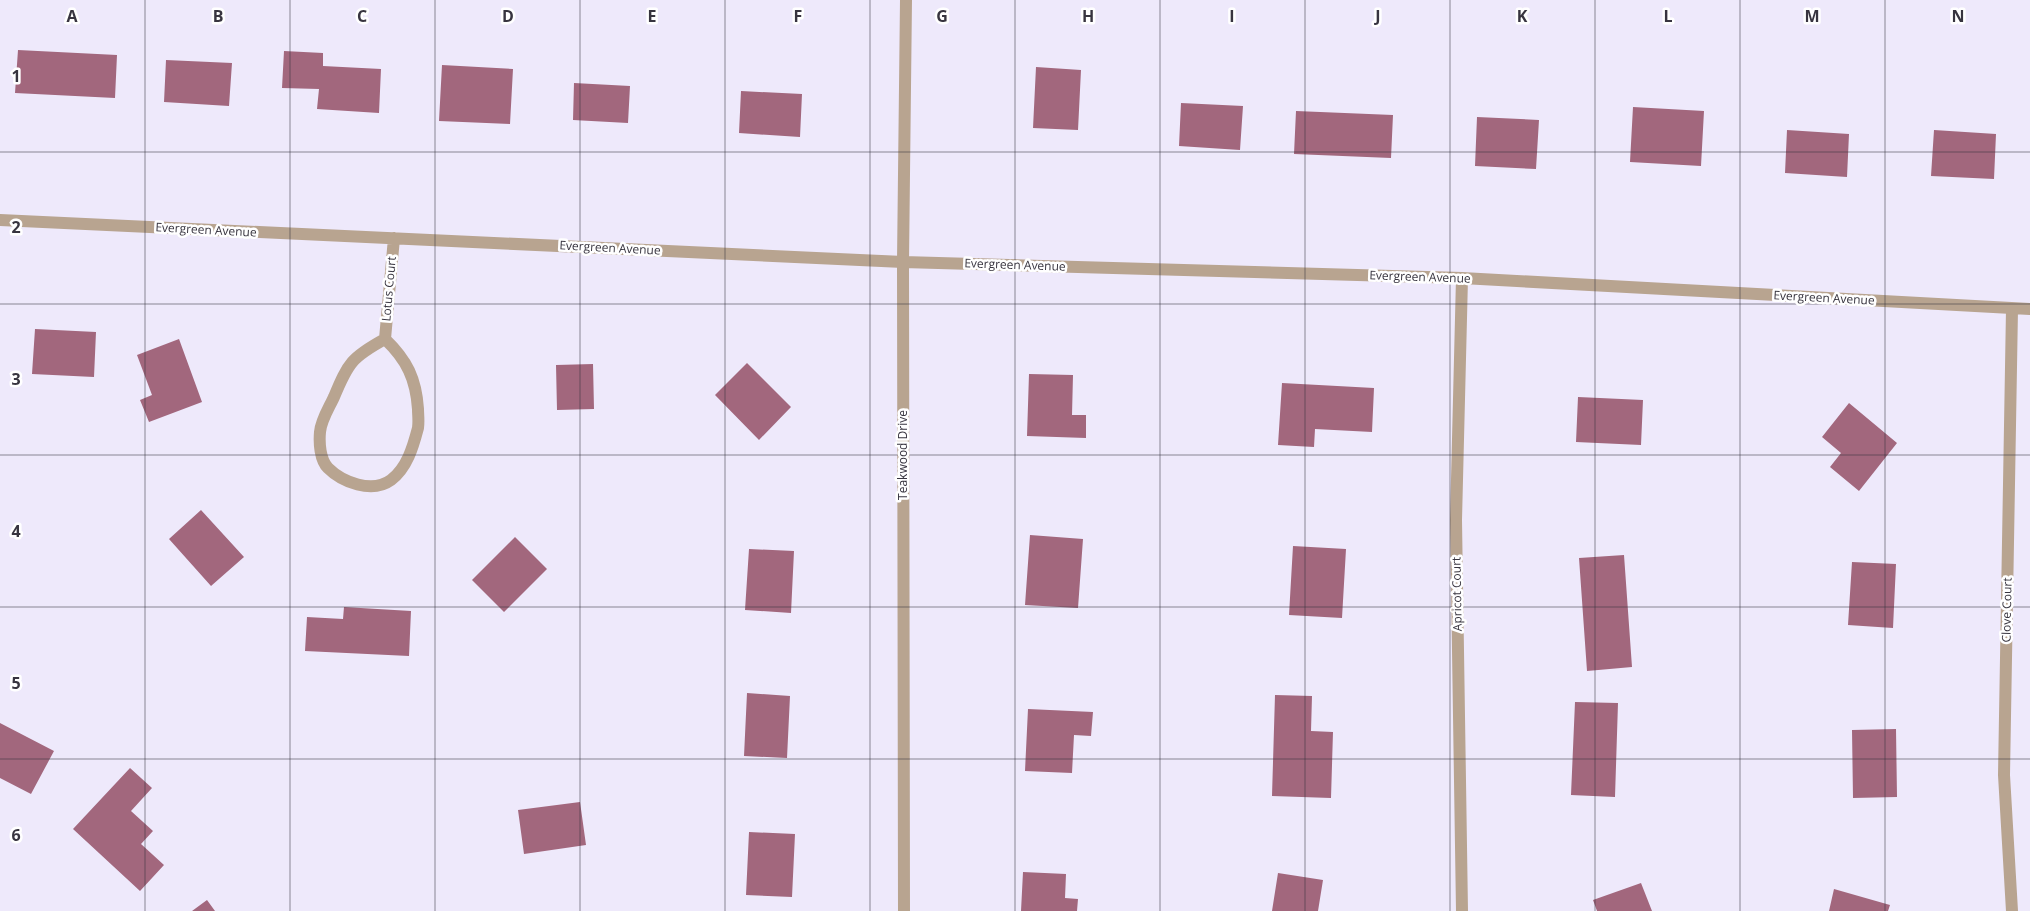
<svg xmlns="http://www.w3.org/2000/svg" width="2030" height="911" viewBox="0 0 2030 911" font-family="'Open Sans',sans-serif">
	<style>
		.building { fill: #a2677d }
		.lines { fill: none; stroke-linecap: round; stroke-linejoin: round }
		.minor { stroke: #b8a490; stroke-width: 12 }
		.grid { fill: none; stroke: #37343f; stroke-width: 1; stroke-opacity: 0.55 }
		.labels { text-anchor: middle; stroke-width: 5; stroke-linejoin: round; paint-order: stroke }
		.street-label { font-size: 12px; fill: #37343f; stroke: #fff }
		.grid-label { font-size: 16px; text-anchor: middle; font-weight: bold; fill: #37343f; stroke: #fff; stroke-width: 5; stroke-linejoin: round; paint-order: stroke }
	</style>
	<rect width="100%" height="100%" fill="#eee9fb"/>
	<path class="building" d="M18,50L117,55L115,98L15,93Z
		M284,51L323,53V66L381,69L379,113L317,109L319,89L282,88Z
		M166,60L232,63L229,106L164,102Z
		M442,65L513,69L510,124L439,121Z
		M1036,67L1081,70L1078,130L1033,128Z
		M574,83L630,86L628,123L573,120Z
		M741,91L802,94L800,137L739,133Z
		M1181,103L1243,106L1240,150L1179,146Z
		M1633,107L1704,111L1701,166L1630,162Z
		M1296,111L1393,115L1391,158L1294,154Z
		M1477,117L1539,120L1536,169L1475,166Z
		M1787,130L1849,134L1847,177L1785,173Z
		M1934,130L1996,134L1994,179L1931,176Z
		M35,329L96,332L94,377L32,374Z
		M179,339L202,402L149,422L140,400L152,395L137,355Z
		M747,363L791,407L759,440L715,395Z
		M593,364L594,409L557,410L556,365Z
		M1029,374L1073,375L1072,415H1086V438L1027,436Z
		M1282,383L1374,388L1372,432L1315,429L1314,447L1278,445Z
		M1578,397L1643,400L1641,445L1576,442Z
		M1849,403L1897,443L1859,491L1830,467L1841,453L1822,437Z
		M201,510L244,557L211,586L169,539Z
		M1030,535L1083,539L1078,608L1025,605Z
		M515,537L547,569L504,612L472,580Z
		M1293,546L1346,549L1342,618L1289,615Z
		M749,549L794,551L791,613L745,610Z
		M1624,555L1632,667L1587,671L1579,558Z
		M1852,562L1896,564L1893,628L1848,625Z
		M344,607L411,611L409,656L305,651L307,617L343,619Z
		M747,693L790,696L787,758L744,756Z
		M1275,695L1312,696L1311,731L1333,732L1331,798L1272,796Z
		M1575,702L1618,703L1615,797L1571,795Z
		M1028,709L1093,712L1091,736L1074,735L1072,773L1025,771Z
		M0,723L54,751L31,794L0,778Z
		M1896,729L1897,797L1853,798L1852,730Z
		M130,768L152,788L131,811L153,831L141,844L164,865L140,891L73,829Z
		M580,802L586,845L524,854L518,810Z
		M749,832L795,834L792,897L746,895Z
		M1023,872L1066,874L1065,898L1078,899L1077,911H1021Z
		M1278,873L1323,880L1318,911H1272Z
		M1641,883L1652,911H1597L1593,900Z
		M1834,889L1890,905L1888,911H1829Z
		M207,900L215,911H192Z"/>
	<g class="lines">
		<path class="minor" d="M0,220L903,262L1462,278L2030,309
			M385,339C407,360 416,379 418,409C418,415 419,421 418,428C413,447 407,468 391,480C372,494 342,482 328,468C320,460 319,443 320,432C321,420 329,408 334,397C348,363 352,357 385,339Z
			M385,339L394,238
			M904,911L903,262L906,0
			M1462,911L1456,520L1462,278
			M2012,911L2004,775L2012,309"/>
	</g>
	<path class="grid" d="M145,0V911M290,0V911M435,0V911M580,0V911M725,0V911M870,0V911M1015,0V911M1160,0V911M1305,0V911M1450,0V911M1595,0V911M1740,0V911M1885,0V911M0,152H2030M0,304H2030M0,455H2030M0,607H2030M0,759H2030"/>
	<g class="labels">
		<g class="street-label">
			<text transform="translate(206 230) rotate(3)" y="4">Evergreen Avenue</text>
			<text transform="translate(610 248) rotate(3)" y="4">Evergreen Avenue</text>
			<text transform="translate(1015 265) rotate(2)" y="4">Evergreen Avenue</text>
			<text transform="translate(1420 277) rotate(2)" y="4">Evergreen Avenue</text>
			<text transform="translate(389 289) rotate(-85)" y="4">Lotus Court</text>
			<text transform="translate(1824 298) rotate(3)" y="4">Evergreen Avenue</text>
			<text transform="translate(903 455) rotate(-90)" y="4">Teakwood Drive</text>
			<text transform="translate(1457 594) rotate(-91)" y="4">Apricot Court</text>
			<text transform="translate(2007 610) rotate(-89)" y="4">Clove Court</text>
		</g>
	</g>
	<g class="grid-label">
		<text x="72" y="22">A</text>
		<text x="218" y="22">B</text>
		<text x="362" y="22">C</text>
		<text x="508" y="22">D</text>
		<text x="652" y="22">E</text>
		<text x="798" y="22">F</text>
		<text x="942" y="22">G</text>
		<text x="1088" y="22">H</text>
		<text x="1232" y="22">I</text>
		<text x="1378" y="22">J</text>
		<text x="1522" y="22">K</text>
		<text x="1668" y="22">L</text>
		<text x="1812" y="22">M</text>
		<text x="1958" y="22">N</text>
		<text x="16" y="82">1</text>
		<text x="16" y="233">2</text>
		<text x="16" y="385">3</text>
		<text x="16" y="537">4</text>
		<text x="16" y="689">5</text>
		<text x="16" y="841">6</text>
	</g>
</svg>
